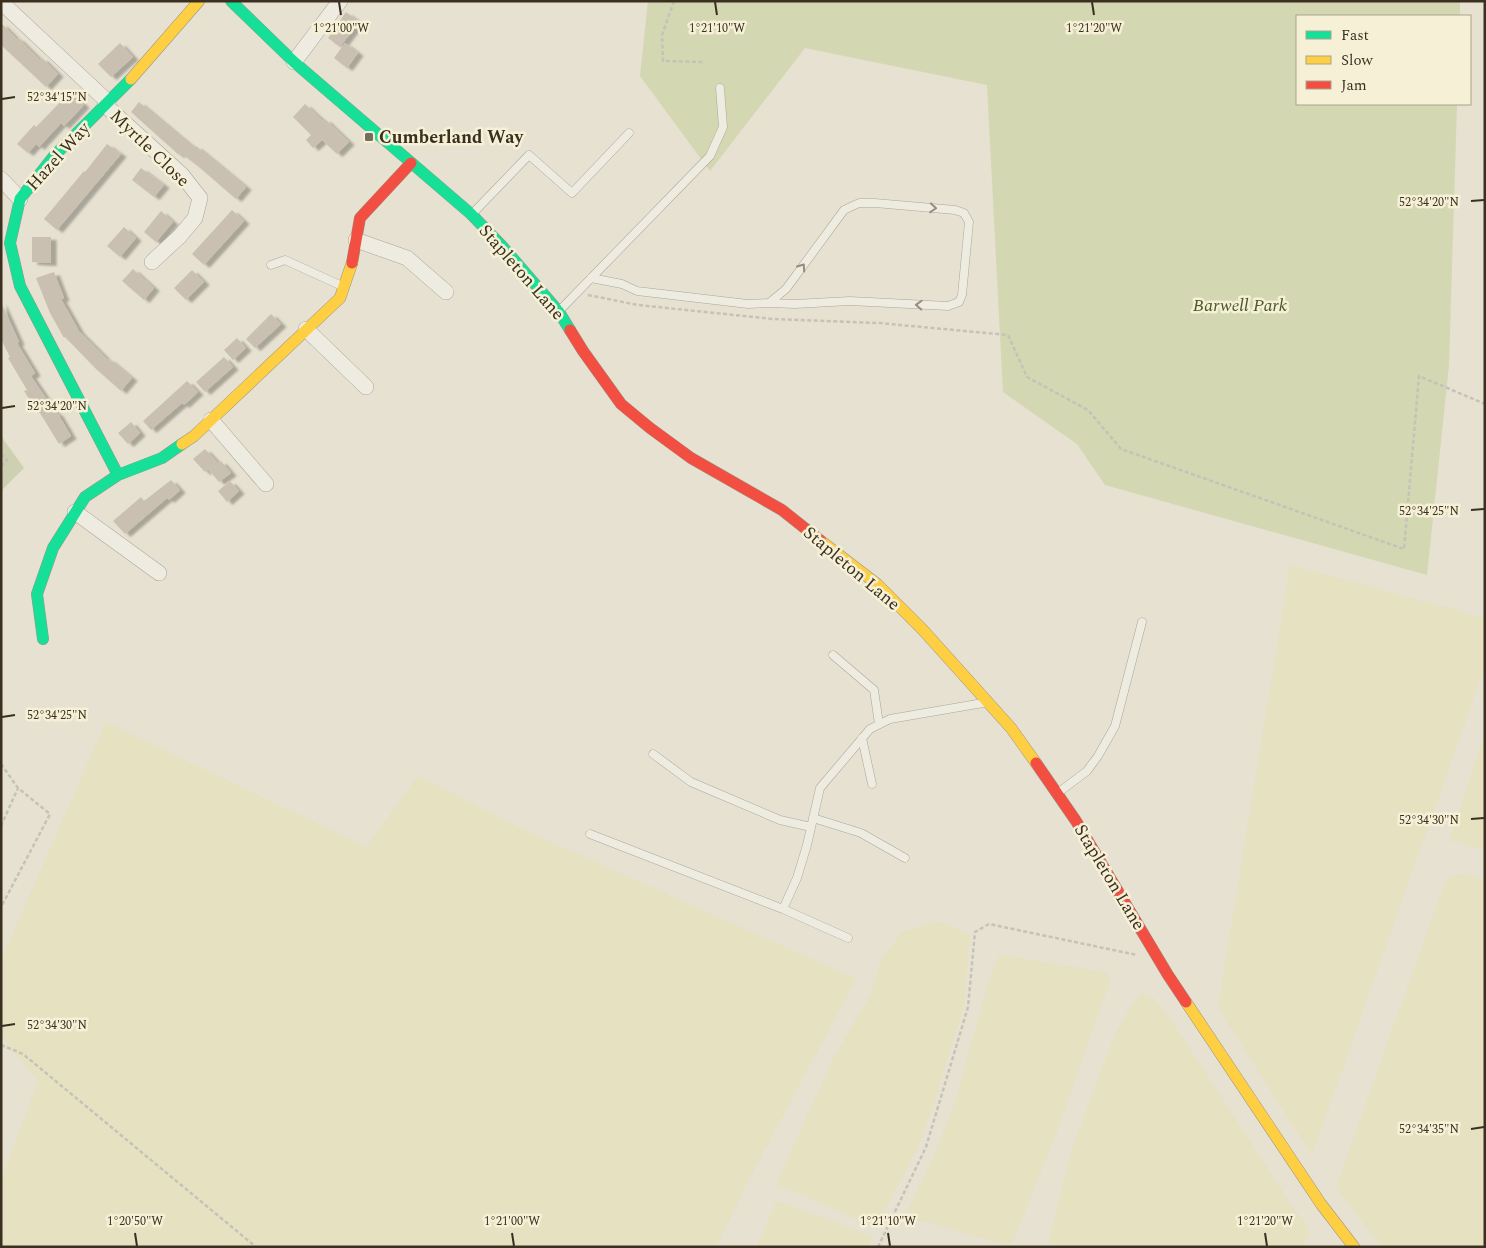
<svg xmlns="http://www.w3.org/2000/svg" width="1486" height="1248" viewBox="0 0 1486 1248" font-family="Spectral,serif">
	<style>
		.farmland { fill: #e5e1c1 }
		.green { fill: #d3d7b2 }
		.cemetery { fill: #ced0b2 }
		.building { fill: #cac0b1; filter: url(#shadow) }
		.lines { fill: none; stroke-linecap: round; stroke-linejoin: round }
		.lane-casing { stroke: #aca698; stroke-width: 9 }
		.street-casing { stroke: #aca698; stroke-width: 16 }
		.fast-casing { stroke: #9b9588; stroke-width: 12 }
		.slow-casing { stroke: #9b9588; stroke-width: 12 }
		.jam-casing { stroke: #9b9588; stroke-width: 12 }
		.path { stroke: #c7c2b8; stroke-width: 2.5; stroke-dasharray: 4 2.5; stroke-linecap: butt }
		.lane { stroke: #eeebe1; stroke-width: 8 }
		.street { stroke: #eeebe1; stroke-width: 15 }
		.fast { stroke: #16e098; stroke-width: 11 }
		.slow { stroke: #ffcf43; stroke-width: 11 }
		.jam { stroke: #f24e42; stroke-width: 11 }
		.oneway { stroke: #948d80 }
		.ticks { fill: none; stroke: #3b2f20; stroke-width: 2 }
		.poi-dot { fill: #776d5e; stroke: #f6f0d6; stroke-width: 2 }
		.labels { text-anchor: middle; stroke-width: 5; stroke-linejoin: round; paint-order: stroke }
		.poi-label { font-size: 18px; font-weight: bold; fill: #3b2f20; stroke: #f6f0d6; text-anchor: start }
		.street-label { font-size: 18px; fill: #3b2f20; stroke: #f6f0d6 }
		.park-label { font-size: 18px; font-style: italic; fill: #475826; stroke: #f6f0d6 }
		.ticks-label { font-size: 12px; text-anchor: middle; fill: #3b2f20; stroke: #f6f0d6; stroke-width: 5; stroke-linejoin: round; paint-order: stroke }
	</style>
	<defs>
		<filter id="shadow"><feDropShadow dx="5.5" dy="3" stdDeviation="1" flood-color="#0004"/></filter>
	</defs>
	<rect width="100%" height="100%" fill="#e6e1d0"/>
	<path class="farmland" d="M1290,565L1485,618V666L1312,1155L1218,1008Z
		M106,722L366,847L418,776L531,833L856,979L748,1181L716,1247H1V1181L38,1081L1,1037V960Z
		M1485,734V850L1450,840Z
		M1463,873L1485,881V1247H1382L1336,1187L1446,879Z
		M939,921L970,935L964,1005L937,1094L919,1145L876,1227L776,1184L834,1057L871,994L883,956L903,932Z
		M1000,955L1105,972L1110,981L1055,1137L1013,1241L1006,1245L915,1219L909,1208L930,1165L955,1102L991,973Z
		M1141,993L1154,998L1173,1023L1297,1213L1307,1224L1309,1234L1303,1247H1063L1048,1243L1072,1148L1115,1034L1133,1003Z
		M777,1201L873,1236L868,1247H756Z"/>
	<path class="green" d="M648,1H1460V16H1297V104H1457L1449,365L1427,575L1105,485L1077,444L1003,392L987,85L805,48L710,171L640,76Z"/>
	<path class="cemetery" d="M1,436L24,468L1,491Z"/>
	<path class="building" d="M346,12L359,22L340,47L328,38Z
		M1,23L17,39L18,38L40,60L42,58L58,74L46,87L1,45Z
		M120,43L133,57L111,77L98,64Z
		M345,43L358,53L347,68L334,58Z
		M70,92L84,105L64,126L61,123L39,147L36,144L28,153L17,144L34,125L36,127Z
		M139,102L194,148L196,146L246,187L236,199L199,167L181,153L179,155L131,112Z
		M305,104L323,121L325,119L349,142L337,154L322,140L313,148L306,140L311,135L293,117Z
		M107,144L121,154L57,230L44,219L84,171L85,172Z
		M141,168L164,185L154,197L132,180Z
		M232,210L244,221L204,265L192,254Z
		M161,211L173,222L156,242L144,232Z
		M124,227L136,238L120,257L107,246Z
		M32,237H51V263L32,262Z
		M133,269L154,288L144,300L122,281Z
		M192,270L204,282L186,300L174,288Z
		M54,272L64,298L61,299L79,331L108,360L109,359L132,378L121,391L95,368L65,337L64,338L50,313L36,278Z
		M1,302L19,342L17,343L35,373L31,376L56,413L57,412L71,436L59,444L40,413H38L24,391L27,390L8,358L10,357L1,339Z
		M271,314L281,324L255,348L246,339Z
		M237,338L246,348L233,360L224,350Z
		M224,357L233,367L205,392L196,382Z
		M187,381L198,392L184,405L182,403L151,430L143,421Z
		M131,422L140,433L128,444L118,433Z
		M205,449L218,463L221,461L231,473L219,482L208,469L205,472L193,459Z
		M171,480L180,490L169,500L167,498L125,534L113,521L141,497L144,501Z
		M230,481L239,491L227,502L218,491Z"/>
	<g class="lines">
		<g class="lane-casing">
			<path id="lane" d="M473,213L529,155L572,193L629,133
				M271,265L285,260L342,286
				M591,278L622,284L637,291L748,304L769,303L795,304L850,301L948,306L959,302L962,295L969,222L964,213L955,210L875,203H859L844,210L786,289L769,303
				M560,310L710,156L723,127L720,88
				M833,655L874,690L879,724
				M862,738L872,784
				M653,754L691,782L780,820L811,827
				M1059,792L1087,771L1098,756L1115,726L1142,622
				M813,818L861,833L905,858
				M590,834L783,909L797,878L807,845L820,788L870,729L890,719L983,703
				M783,909L848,938"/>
		</g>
		<g class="street-casing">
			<path id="street" d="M1,2L108,102
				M294,62L340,1
				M105,105L182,175L200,198L195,218L180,236L152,262
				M1,179L20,199
				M356,240L407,258L446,292
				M306,329L366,387
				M211,420L266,484
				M75,512L159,573"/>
		</g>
		<g class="fast-casing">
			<path id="fast" d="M231,1L294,62L471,214L502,246L559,312L570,330
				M118,475L20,286L10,243L20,199L54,156L131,79
				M43,639L37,594L53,548L85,497L118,475L162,458L182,444"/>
		</g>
		<g class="slow-casing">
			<path id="slow" d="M131,79L199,1
				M182,444L194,436L340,298L352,263
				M821,541L877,584L923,630L1011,728L1036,763
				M1186,1002L1321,1204L1354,1247"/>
		</g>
		<g class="jam-casing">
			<path id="jam" d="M352,263L360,218L411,163
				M570,330L583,351L621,404L650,428L691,458L782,510L821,541
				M1036,763L1076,821L1168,975L1186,1002"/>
		</g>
		<path class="path" d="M674,1L662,35L663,61L704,62
			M588,295L638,305L773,319L879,323L1008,335L1027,377L1088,410L1121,449L1404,549L1419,376L1485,404
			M1,454L7,460L1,467
			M1,764L18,788L50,814L1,907
			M1,826L18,788
			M1,1045L23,1054L256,1247
			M878,1247L926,1147L968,1007L975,932L989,924L1137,955"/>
		<use href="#lane" class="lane"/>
		<use href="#street" class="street"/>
		<use href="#fast" class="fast"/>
		<use href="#slow" class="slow"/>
		<use href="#jam" class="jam"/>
	</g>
	<defs><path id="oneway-chevron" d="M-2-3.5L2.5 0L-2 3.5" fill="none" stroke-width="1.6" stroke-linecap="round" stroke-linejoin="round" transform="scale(1.25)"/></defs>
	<g class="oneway">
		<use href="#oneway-chevron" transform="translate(933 208) rotate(5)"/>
		<use href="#oneway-chevron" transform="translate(802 267) rotate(-55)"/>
		<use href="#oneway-chevron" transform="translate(919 305) rotate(-177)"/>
	</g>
	<path class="ticks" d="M339,2L341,15M715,2L717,15M1092,2L1094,15M2,99L15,97M1471,201L1484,200M2,408L15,406M1471,510L1484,509M2,717L15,715M1471,819L1484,818M2,1026L15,1024M1471,1129L1484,1127M135,1233L137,1246M512,1233L514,1246M888,1233L890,1246M1265,1233L1267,1246"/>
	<rect class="poi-dot" x="364" y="132" width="10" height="10" rx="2.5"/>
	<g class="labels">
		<g class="poi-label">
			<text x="379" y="143">Cumberland Way</text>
		</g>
		<g class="street-label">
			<text transform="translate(150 148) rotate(44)" y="6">Myrtle Close</text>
			<text transform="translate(58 156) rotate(-48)" y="6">Hazel Way</text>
			<text transform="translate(522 272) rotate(49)" y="6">Stapleton Lane</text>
			<text transform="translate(852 568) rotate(40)" y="6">Stapleton Lane</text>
			<text transform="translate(1110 877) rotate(59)" y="6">Stapleton Lane</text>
		</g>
		<g class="park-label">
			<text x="1240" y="311">Barwell Park</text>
		</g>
	</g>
	<g class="ticks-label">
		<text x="341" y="32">1°21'00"W</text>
		<text x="717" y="32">1°21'10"W</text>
		<text x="1094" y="32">1°21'20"W</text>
		<text x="57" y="101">52°34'15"N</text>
		<text x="1429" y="206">52°34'20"N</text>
		<text x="57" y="410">52°34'20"N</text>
		<text x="1429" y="515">52°34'25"N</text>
		<text x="57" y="719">52°34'25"N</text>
		<text x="1429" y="824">52°34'30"N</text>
		<text x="57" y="1029">52°34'30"N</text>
		<text x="1429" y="1133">52°34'35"N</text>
		<text x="135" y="1225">1°20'50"W</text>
		<text x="512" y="1225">1°21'00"W</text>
		<text x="888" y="1225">1°21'10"W</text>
		<text x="1265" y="1225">1°21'20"W</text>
	</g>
	<rect width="1486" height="1248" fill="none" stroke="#3b2f20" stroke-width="5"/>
	<rect x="1296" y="15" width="175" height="90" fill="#f6f0d6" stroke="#aba38d"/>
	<rect x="1306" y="31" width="25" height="8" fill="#16e098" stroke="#aba38d"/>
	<text x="1341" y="40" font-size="15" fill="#3b2f20">Fast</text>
	<rect x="1306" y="56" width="25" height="8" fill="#ffcf43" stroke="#aba38d"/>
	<text x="1341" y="65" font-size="15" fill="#3b2f20">Slow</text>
	<rect x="1306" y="81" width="25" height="8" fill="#f24e42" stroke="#aba38d"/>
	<text x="1341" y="90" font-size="15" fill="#3b2f20">Jam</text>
</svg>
